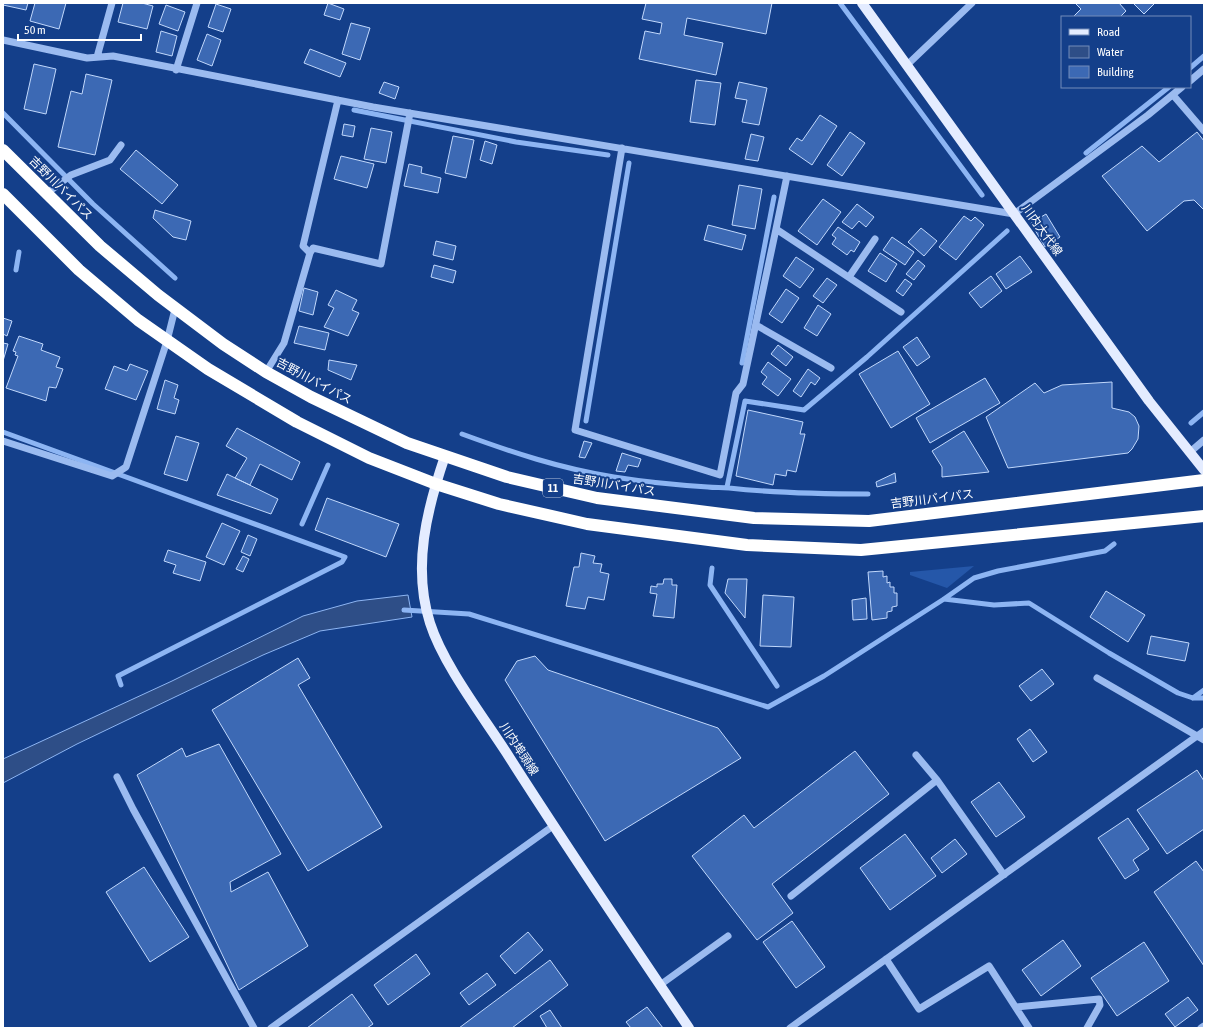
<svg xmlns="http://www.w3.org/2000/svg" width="1207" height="1031" viewBox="0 0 1207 1031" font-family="'Asap Condensed','Noto Sans JP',sans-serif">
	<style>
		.green { fill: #2557a9 }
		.water { fill: #2e4e87; stroke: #8db5f3 }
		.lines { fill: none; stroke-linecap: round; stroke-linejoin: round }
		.stream { stroke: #8db5f3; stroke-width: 5 }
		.building { fill: #3c69b4; stroke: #c1d8fc }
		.minor { stroke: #9bbbf0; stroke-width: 7 }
		.major { stroke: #e4ecff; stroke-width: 10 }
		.highway { stroke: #fff; stroke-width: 12 }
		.labels { text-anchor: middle; stroke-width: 4; stroke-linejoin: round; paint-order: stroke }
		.shield { fill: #143f8a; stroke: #b8c5dc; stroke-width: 1 }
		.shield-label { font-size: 11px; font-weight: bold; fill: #fff }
		.street-label { font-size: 12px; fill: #fff; stroke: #143f8a }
	</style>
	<rect width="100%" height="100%" fill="#143f8a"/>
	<path class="green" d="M974,566L947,588L910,575V572Z"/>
	<path class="water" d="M408,595L412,617L320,631L263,655L175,697L77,744L3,783V759L172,681L303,616L357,601Z"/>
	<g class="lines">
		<path class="stream" d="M840,3L982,195
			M1190,68L1204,56
			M354,110L516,142L608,155
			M3,113L93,204L175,278
			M1086,153L1169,87
			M16,270L19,252
			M742,363L774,197
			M586,421L629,163
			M1191,423L1204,412
			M3,432L345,557L342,562L118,676L121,685
			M462,434C511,452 562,469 614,477C645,482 677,485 708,487C715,488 722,487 729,488C775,493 821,494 868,494
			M727,487L745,401L804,410L867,357L1007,231
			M302,524L328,465
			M712,568L710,585L777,686
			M944,599L994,605L1029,603L1109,653L1178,693L1193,698H1204
			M404,610L469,614L768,707L824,676L944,599L974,578L998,571L1105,551L1114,544
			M1193,698L1204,690"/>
	</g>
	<path class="building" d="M3,3H28L26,10L3,5Z
		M35,3H66L59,29L30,21Z
		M123,3H142L153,6L147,29L118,22Z
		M328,3L344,9L340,20L324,15Z
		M646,3H772L766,34L687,18L684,35L723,43L716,75L639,59L645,31L660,34L662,23L642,19Z
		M1075,3H1119L1126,11L1120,17H1073L1081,9Z
		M1133,3H1155L1144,14Z
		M216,4L231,9L223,32L208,27Z
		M166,5L185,12L178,31L159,24Z
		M351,23L370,28L360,60L342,54Z
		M161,31L177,36L172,56L156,52Z
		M207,34L221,40L212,66L197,60Z
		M310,49L346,63L340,77L304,63Z
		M34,64L56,69L46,114L24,109Z
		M86,74L112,80L95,155L58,147L71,91L82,94Z
		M696,80L721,83L715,125L690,122Z
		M384,82L399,87L395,99L379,93Z
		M739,82L767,88L759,125L742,122L747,100L735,98Z
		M820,115L837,126L812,165L789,149L797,138L802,141Z
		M344,124L355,126L353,137L342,135Z
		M371,128L392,132L386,163L364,159Z
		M850,132L865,143L842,176L827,165Z
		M1197,132L1204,141V210L1194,200L1184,201L1147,231L1102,176L1142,146L1159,162Z
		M751,134L764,137L758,161L745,159Z
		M453,136L474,140L466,178L445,173Z
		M485,141L497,145L492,164L480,160Z
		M136,150L178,185L162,204L120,169Z
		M341,156L374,164L367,188L334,179Z
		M409,164L422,167L421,173L441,178L438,193L404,186Z
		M739,185L762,189L755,229L732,225Z
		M823,199L841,212L817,245L798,231Z
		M857,204L874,217L866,227L859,221L852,229L842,222Z
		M155,210L191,221L186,240L173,237L153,218Z
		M1046,214L1060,237L1045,247L1031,223Z
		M964,216L971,221L975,217L984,225L956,260L939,247Z
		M708,225L746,235L742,250L704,240Z
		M838,227L860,242L854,252L851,250L847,255L832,244L836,238L832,235Z
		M921,228L937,241L924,256L908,242Z
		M892,237L914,252L905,265L883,250Z
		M436,241L456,246L453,260L433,255Z
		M880,253L897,264L886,282L868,271Z
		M1020,256L1032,272L1006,289L996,274Z
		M796,257L814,269L800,288L783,276Z
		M918,260L925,266L914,280L906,274Z
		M434,265L456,271L453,283L431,277Z
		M991,276L1002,291L981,308L969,293Z
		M827,278L837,285L823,303L813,296Z
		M905,279L912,284L903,296L896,291Z
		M304,288L318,292L313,315L299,311Z
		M786,289L799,298L782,323L769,314Z
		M336,290L357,300L352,310L359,313L348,336L324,327L334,308L328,305Z
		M818,305L831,314L817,336L804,328Z
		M3,318L12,321L7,336L3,334Z
		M299,326L329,333L325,350L294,343Z
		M19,336L43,344L41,350L60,357L56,367L63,369L56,388L49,387L46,401L6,388L18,356L15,355L16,352L13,351Z
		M917,337L930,357L917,366L903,347Z
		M3,343L8,344L3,361Z
		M778,345L793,357L786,366L771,354Z
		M898,351L930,404L891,428L859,374Z
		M329,360L357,365L351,380L328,370Z
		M768,362L791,379L778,396L762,384L767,377L761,372Z
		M130,364L148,371L136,400L105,389L114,366L127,371Z
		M808,369L820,378L815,385L811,382L801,397L793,391Z
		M985,378L1000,403L930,443L916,418Z
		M165,380L178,385L174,398L179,400L175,414L157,409Z
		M1112,382V408L1129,412L1135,417L1139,426L1138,439L1132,449L1128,453L1008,468L986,417L1035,383L1044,393L1062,385Z
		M748,410L803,422L800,434H805L796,472L787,470L786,476L775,474L773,485L736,476Z
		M237,428L300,462L292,480L260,464L250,485L235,478L247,458L226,446Z
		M964,431L989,472L942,477V467L932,451Z
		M176,436L199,443L187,481L164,474Z
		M584,441L592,443L585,458L579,457Z
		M622,453L641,459L638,467L628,465L625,472L616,471Z
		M895,473L896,482L877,487L876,482Z
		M227,474L278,499L271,514L217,495Z
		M327,498L399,524L386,557L315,530Z
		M222,523L240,531L224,565L206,557Z
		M248,535L257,539L250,556L241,552Z
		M168,550L206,562L200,581L173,573L176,565L164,561Z
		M581,553L595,556L593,563L602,564L600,572L609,574L604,600L588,597L585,609L566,606L574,567H579Z
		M243,556L249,559L243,572L236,569Z
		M883,571V577L887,576V583L890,582V587H894V593H897V606L892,607V611L887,612V618L872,620L868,572Z
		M664,579H672V585H677L674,618L653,616L657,594L650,593L651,586L657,587V584H663Z
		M728,579H747L745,618L725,593Z
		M1106,591L1145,615L1128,642L1090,617Z
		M763,595L794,597L791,647L760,646Z
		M866,598L867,619L853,620L852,600Z
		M1151,636L1189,643L1185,661L1147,654Z
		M535,656L548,670L718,728L741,758L605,841L505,680L517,661Z
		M298,658L310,678L298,685L382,827L308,871L212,710Z
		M1042,669L1054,684L1031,701L1019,686Z
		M1030,729L1047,752L1033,762L1017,739Z
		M219,744L281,854L230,882L231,892L268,872L308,946L239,990L137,775L182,748L186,757Z
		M855,751L889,794L772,884L793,913L757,940L692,856L744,815L754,828Z
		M1197,770L1204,781V829L1167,854L1137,810Z
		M999,782L1025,817L996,837L971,802Z
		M1128,818L1149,849L1133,860L1139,870L1125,879L1098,838Z
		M905,834L936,876L890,910L860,868Z
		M955,839L967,854L942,873L931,858Z
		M1196,861L1204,872V966L1154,892Z
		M144,867L189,937L150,962L106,892Z
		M792,921L825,967L796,988L763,942Z
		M528,932L543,950L515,974L500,956Z
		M1063,940L1081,966L1041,996L1022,970Z
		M1144,942L1169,981L1117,1016L1091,978Z
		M416,954L430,974L388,1005L374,985Z
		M550,960L568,985L512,1028H459Z
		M487,973L496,985L469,1005L460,993Z
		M352,994L373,1024L367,1028H307Z
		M1188,997L1198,1010L1175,1027L1165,1014Z
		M647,1007L663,1028H631L626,1022Z
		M550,1010L562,1028H547L540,1016Z"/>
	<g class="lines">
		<path class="minor" d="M3,40L87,58L113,56L373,107L1014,214L1148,115L1182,87
			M97,57L112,3
			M907,65L972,3
			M176,70L197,3
			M1190,81L1204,69
			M1173,95L1204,131
			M622,148L575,430L720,475L736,393L743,384L776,229L901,312
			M46,194L71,175L110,160L121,145
			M776,229L787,176
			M310,253L313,248L381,264L410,113
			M849,277L875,239
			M756,325L831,368
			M266,372L284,343L310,253L303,246L338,100
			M3,441L112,476L126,467L167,341L175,309
			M1190,452L1204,440
			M1097,678L1204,740
			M916,755L937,780
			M117,777L133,809L254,1028
			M791,896L937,780L1004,875
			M886,959L919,1009L989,966L1029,1028
			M660,985L728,936
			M1016,1007L1099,999L1100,1005L1087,1028
			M271,1028L553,826
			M790,1028L1204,731
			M1201,1028L1204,1026"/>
		<path class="major" d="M862,3L1149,401L1204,470
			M445,456C427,509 412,567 430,623C443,664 482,715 506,752C565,845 627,936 689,1028"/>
		<path class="highway" d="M3,150L100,246L158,295L223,344L266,372L311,397L407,443L507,477L597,498L754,518L869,521L1204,480
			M3,194L79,270L138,320L208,369L297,422L369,458L436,484L499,504L587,524L747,545L861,550L1204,516"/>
	</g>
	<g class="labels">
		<rect class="shield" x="543" y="479" width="20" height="18" rx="3"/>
		<g class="shield-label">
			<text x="553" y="492">11</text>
		</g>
		<g class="street-label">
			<text transform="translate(61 188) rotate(45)" y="4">吉野川バイパス</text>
			<text transform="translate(1042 230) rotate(54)" y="4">川内大代線</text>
			<text transform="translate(314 381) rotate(28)" y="4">吉野川バイパス</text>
			<text transform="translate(614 485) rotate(9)" y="4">吉野川バイパス</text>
			<text transform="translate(932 499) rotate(-7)" y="4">吉野川バイパス</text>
			<text transform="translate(519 749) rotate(57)" y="4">川内埠頭線</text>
		</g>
	</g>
	<rect width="1207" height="1031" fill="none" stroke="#ffffff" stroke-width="8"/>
	<rect x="1061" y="16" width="130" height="72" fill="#143f8a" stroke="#728cb9"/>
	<rect x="1069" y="29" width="20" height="6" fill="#e4ecff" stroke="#728cb9"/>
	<text x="1097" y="36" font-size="12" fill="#ffffff">Road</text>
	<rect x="1069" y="46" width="20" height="12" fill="#2e4e87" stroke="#728cb9"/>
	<text x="1097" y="56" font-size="12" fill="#ffffff">Water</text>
	<rect x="1069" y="66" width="20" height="12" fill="#3c69b4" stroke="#728cb9"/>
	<text x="1097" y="76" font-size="12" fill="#ffffff">Building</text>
	<path d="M18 34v6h123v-6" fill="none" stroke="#ffffff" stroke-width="2"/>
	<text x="24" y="34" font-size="12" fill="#ffffff" stroke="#143f8a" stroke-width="3" paint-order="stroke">50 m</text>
</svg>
